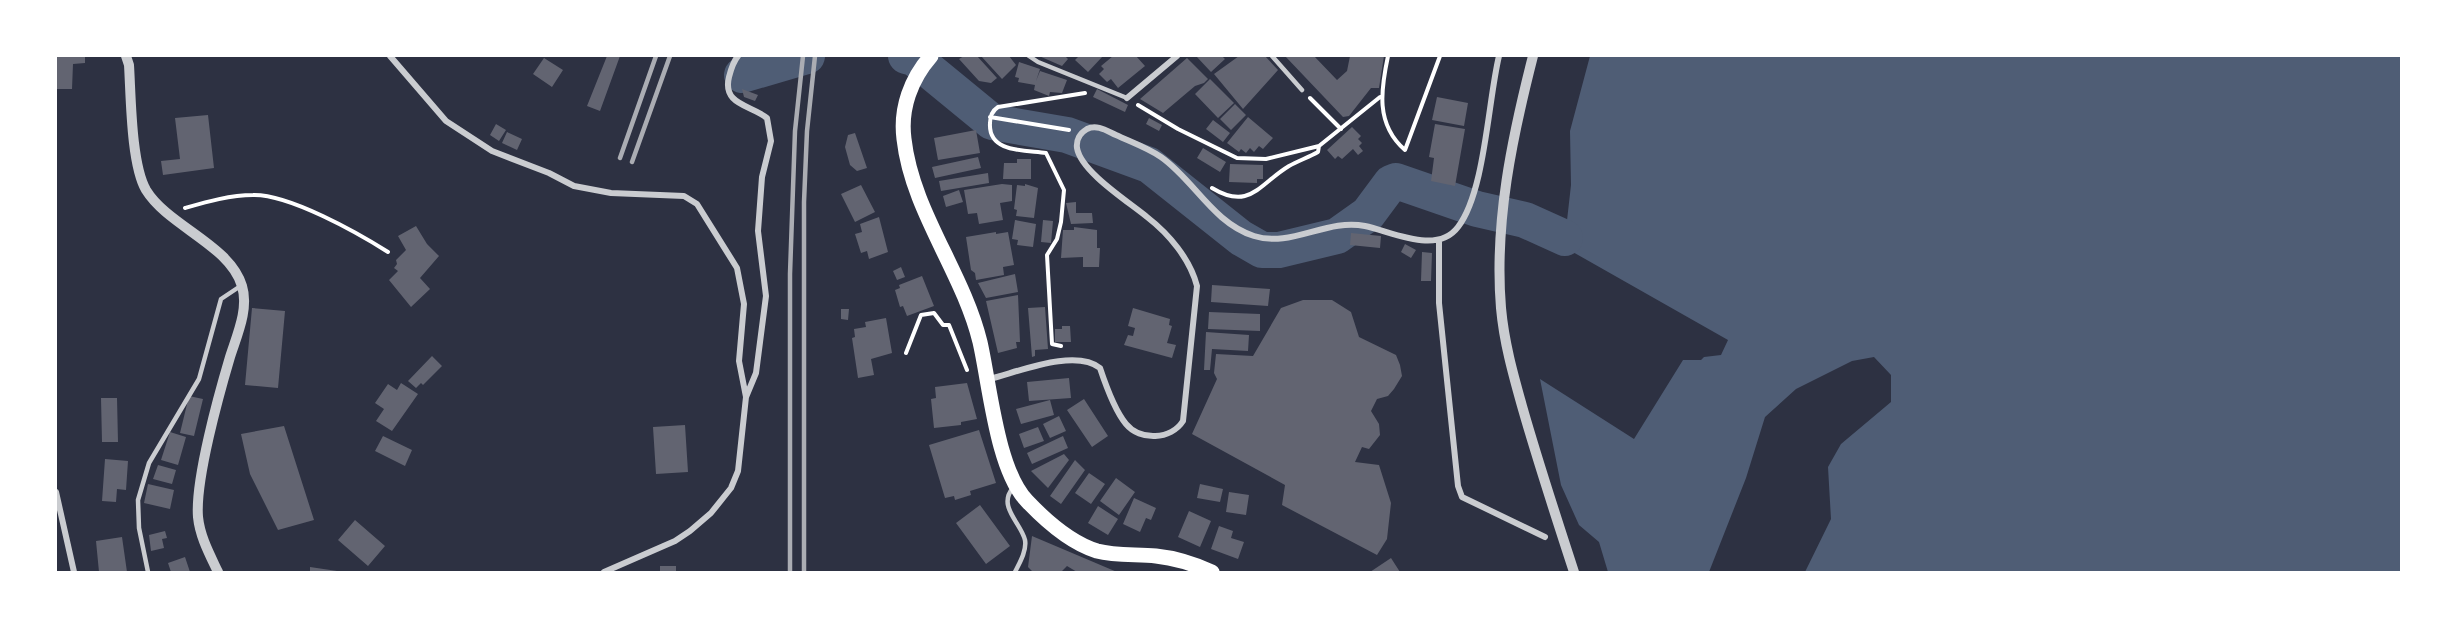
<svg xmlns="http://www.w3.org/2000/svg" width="2457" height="628" viewBox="0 0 2457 628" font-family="Spectral,serif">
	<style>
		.water { fill: #4f5d75 }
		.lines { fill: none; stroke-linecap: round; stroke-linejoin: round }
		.river { stroke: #4f5d75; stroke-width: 36 }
		.building { fill: #626471 }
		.path { stroke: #fff; stroke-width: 4 }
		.service { stroke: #caccd0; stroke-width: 4.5 }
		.minor { stroke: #caccd0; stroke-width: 6 }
		.tertiary { stroke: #caccd0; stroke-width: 10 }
		.trunk { stroke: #fff; stroke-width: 15 }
		.rail { stroke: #abadb3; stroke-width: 4.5 }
	</style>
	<rect width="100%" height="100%" fill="#2d3142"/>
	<path class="water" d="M1590,56H2401V572H1805L1831,519L1828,467L1841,444L1891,402V375L1874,357L1852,361L1796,389L1765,417L1746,478L1709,572H1608L1599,542L1579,525L1561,485L1540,379L1634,439L1683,360H1701L1704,357L1721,355L1728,340L1564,247L1571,185L1570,131Z"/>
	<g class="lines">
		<path class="river" d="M906,56L914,58L992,122L1067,135L1149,165L1241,238L1262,250H1279L1337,236L1368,214L1391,183L1396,181L1477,209L1525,220L1565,238
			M742,75L807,56"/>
	</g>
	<path class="building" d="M56,56H85V63L73,64L72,89H56Z
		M607,56H620L600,111L587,106Z
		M964,56H977L997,78L991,83L979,81L959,59Z
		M981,56H1009L1016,65L1002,79Z
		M1039,56H1065L1068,59L1062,66Z
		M1079,56H1103L1088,72L1075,60Z
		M1113,56H1136L1145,66L1118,88L1111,79L1107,82L1099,74L1104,69L1101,66Z
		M1196,56H1222L1225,59L1211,72Z
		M1239,56H1265L1278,70L1243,109L1214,74Z
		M1285,56H1314L1337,80L1347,71L1350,56H1384L1379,88H1371L1349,116L1343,117Z
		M544,58L563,70L552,87L533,74Z
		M1187,58L1208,79L1204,83L1195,86L1163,113L1140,99Z
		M1019,62L1040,69L1036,81L1040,71L1067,80L1062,93L1050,92L1049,96L1034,90L1035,85L1018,82L1019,78L1015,77Z
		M1210,79L1234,103L1218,118L1195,94Z
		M742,89L758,95L755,101L744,97Z
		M1097,89L1128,105L1125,112L1093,97Z
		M1437,97L1468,103L1464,126L1432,120Z
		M1235,104L1246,115L1231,130L1220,119Z
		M208,115L214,168L163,175L161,161L180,159L175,118Z
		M1248,117L1273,138L1263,149L1259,146L1254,152L1250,148L1246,153L1241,149L1239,152L1227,143Z
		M1149,118L1162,125L1159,131L1146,124Z
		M1213,120L1230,133L1223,142L1206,129Z
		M496,124L506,130L499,141L490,135Z
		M1435,124L1465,129L1455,186L1431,181L1434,158L1429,157Z
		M1352,127L1361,136L1358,139L1362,143L1359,146L1363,151L1358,155L1353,149L1342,159L1338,156L1335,159L1327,150Z
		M976,130L980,153L938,160L934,138Z
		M507,132L522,139L517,150L502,143Z
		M855,133L867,168L857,171L850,165L845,147L848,135Z
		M1203,148L1226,162L1220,172L1197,158Z
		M978,157L981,168L935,178L932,167Z
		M1017,159H1031V179H1003L1004,163H1017Z
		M1230,164L1263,165V179H1257V183L1229,182Z
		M988,173L989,183L941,191L939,181Z
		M1002,184L1012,185V201L1000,203L1003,220L979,224L977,213L968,214L964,190Z
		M1025,184L1038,188L1034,218L1016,216L1017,210L1014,209L1017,185L1025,186Z
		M861,185L875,212L855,222L841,194Z
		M959,190L963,202L946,207L943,196Z
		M1076,202V213H1092L1093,223L1071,224L1066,203Z
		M879,217L888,252L869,259L867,251L861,253L855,234L862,232L860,224Z
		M1015,220L1036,224L1033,247L1017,245L1018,240L1012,239Z
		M1043,220L1053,221L1051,243L1041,242Z
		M416,226L427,244L439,256L420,278L430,289L411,307L389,280L398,271L394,268L397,264L396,260L406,250L398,236Z
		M1074,227L1097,230V248H1100L1099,267H1083V257L1061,258L1063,230H1074Z
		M996,232V234L1008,232L1014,265L1003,267L1004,275L976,280L975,273L971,270L966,237Z
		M1351,233L1381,236L1380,248L1350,245Z
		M1405,244L1416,250L1411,258L1401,252Z
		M1422,252L1432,253L1431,281H1421Z
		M901,267L905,277L897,280L893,271Z
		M1015,274L1018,292L986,298L978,283Z
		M922,276L934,306L907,316L903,306L900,307L895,290L900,288L899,285Z
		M1212,285L1270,289L1268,306L1211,302Z
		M1018,295L1020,342H1016L1017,348L998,353L986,301Z
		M1303,300H1332L1351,312L1359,337L1396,355L1400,365L1402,376L1394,389L1388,396L1377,399L1371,411L1379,424L1380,435L1369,449L1362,447L1355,462L1379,465L1391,503L1387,539L1377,555L1282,505L1285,485L1192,434L1217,379L1214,373L1216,354L1253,356L1281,308Z
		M1045,307L1048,349L1035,350V356L1032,357L1028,308Z
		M252,308L285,311L278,388L245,385Z
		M1133,308L1170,319L1169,325L1172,326L1167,343L1176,345L1172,358L1124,345L1128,335L1133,336L1135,328L1128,326Z
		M841,309H849L848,320L841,319Z
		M1209,312L1260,314V331L1208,329Z
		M886,318L892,353L871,359L874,375L858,378L852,338L855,337L854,329L866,327L865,322Z
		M1062,326H1070L1071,342H1055V329H1062Z
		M1206,332L1249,335L1248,351L1212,349L1210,370H1204Z
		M432,356L442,366L423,385L421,383L416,388L408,381Z
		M1069,378L1071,398L1029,401L1027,382Z
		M401,383L418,394L392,431L376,421L384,409L375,403L388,384L397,390Z
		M967,383L977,419L961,422V425L934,428L931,399L936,398L935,387Z
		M189,396L203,399L194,436L180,433Z
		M101,398H117L118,442H102Z
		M1084,399L1108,436L1092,447L1067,410Z
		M1050,400L1054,415L1021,424L1016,409Z
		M1059,416L1066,431L1050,438L1043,424Z
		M685,425L688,472L656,474L653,427Z
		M284,426L314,520L278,530L250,474L241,434Z
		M1038,427L1044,441L1024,448L1019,434Z
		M979,430L996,483L970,491L971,495L955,500L954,496L945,498L929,445Z
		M170,432L186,437L178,465L161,460Z
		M383,436L412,450L405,466L375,451Z
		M1063,436L1068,448L1032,464L1027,453Z
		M1064,454L1069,460L1048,488L1031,471Z
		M105,459L128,461L126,490L117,489L116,502L102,501Z
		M1075,460L1085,470L1061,504L1050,496Z
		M158,465L176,470L172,484L153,479Z
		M1089,473L1105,484L1091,504L1075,493Z
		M1116,478L1135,492L1119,515L1100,501Z
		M148,484L174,490L170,509L144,503Z
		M1200,484L1223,489L1220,502L1197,498Z
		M1229,492L1249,495L1246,515L1226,512Z
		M1134,498L1156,508L1151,520L1146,518L1140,532L1123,524Z
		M980,505L1010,546L986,564L956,523Z
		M1098,506L1118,519L1108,535L1088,523Z
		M1189,511L1211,521L1200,547L1178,537Z
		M355,520L385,546L368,566L338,540Z
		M1219,526L1233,531L1231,538L1244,542L1238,559L1211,549Z
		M165,531L167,538L162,539L164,548L151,551L149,535Z
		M1032,536L1117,572H1077L1067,566L1061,572H1033L1028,567Z
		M122,537L127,572H99L96,541Z
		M185,557L190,572H171L168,563Z
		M1391,558L1400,572H1370Z
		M660,566H676V572H660Z
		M310,567L337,571V572H310Z"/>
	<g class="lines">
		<path class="path" d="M1388,56C1381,89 1375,124 1405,150L1440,56
			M1310,98L1341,129
			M1138,105L1178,129L1237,158L1266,159L1319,146L1380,97
			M990,117L1069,130
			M1212,188C1250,211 1259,184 1289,166C1298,161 1309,157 1318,152L1319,146
			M185,208C206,202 230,195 253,195C289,194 358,233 388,252
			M1061,346L1052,344L1047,255L1057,239L1061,222L1064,190L1046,153C1025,150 988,153 990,123C990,116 992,111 998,107L1085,93
			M906,353L921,315L934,313L943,325H949L967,370"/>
		<path class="service" d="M1029,56L1038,62L1127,98
			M1272,56L1302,90
			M1013,488C997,506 1021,523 1025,540C1027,551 1019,564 1015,572
			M148,572L139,528L138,500L149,463L199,379L221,299L242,285"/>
		<path class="minor" d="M390,56L446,121L492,151L549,173L574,186L611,193L684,196L697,204L737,268L744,304L739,361L746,397
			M1127,98L1177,56
			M1439,240V303L1458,486L1462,497L1545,537
			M989,379C1018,372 1075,348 1100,368C1105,383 1116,412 1126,424C1140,441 1171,440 1183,421L1197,286C1190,259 1169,234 1147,217C1129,202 1081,172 1077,148C1076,140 1080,133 1087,129C1097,124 1107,131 1116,135C1131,142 1148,148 1161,157C1194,180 1213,223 1254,236C1291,248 1327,218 1365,226C1393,232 1437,255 1458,227C1485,192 1488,101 1499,56
			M56,492L74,572
			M604,572L675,541L690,531L711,513L731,488L738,471L746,397L756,373L766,296L758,231L762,177L771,141L767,118C751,105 722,105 729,77C731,69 733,62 738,56"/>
		<path class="tertiary" d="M126,56L129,65C131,97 131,164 146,190C168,226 230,245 242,286C249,309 237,335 230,357C219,394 195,480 198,517C200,537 210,555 218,572
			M1533,56C1512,138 1494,223 1501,308C1504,342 1513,374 1522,406C1538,462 1556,517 1574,572"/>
		<path class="trunk" d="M931,56C911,79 900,108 904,139C912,211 963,272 980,342C990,386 997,470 1027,501C1046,521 1071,543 1097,551C1116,556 1137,554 1156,556C1176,558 1194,564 1212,572"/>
		<path class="rail" d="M620,158L656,56
			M632,162L670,56
			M790,572V274L795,131L803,56
			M804,572V202L807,131L815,56"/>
	</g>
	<rect width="2457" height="628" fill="none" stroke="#ffffff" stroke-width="114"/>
</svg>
